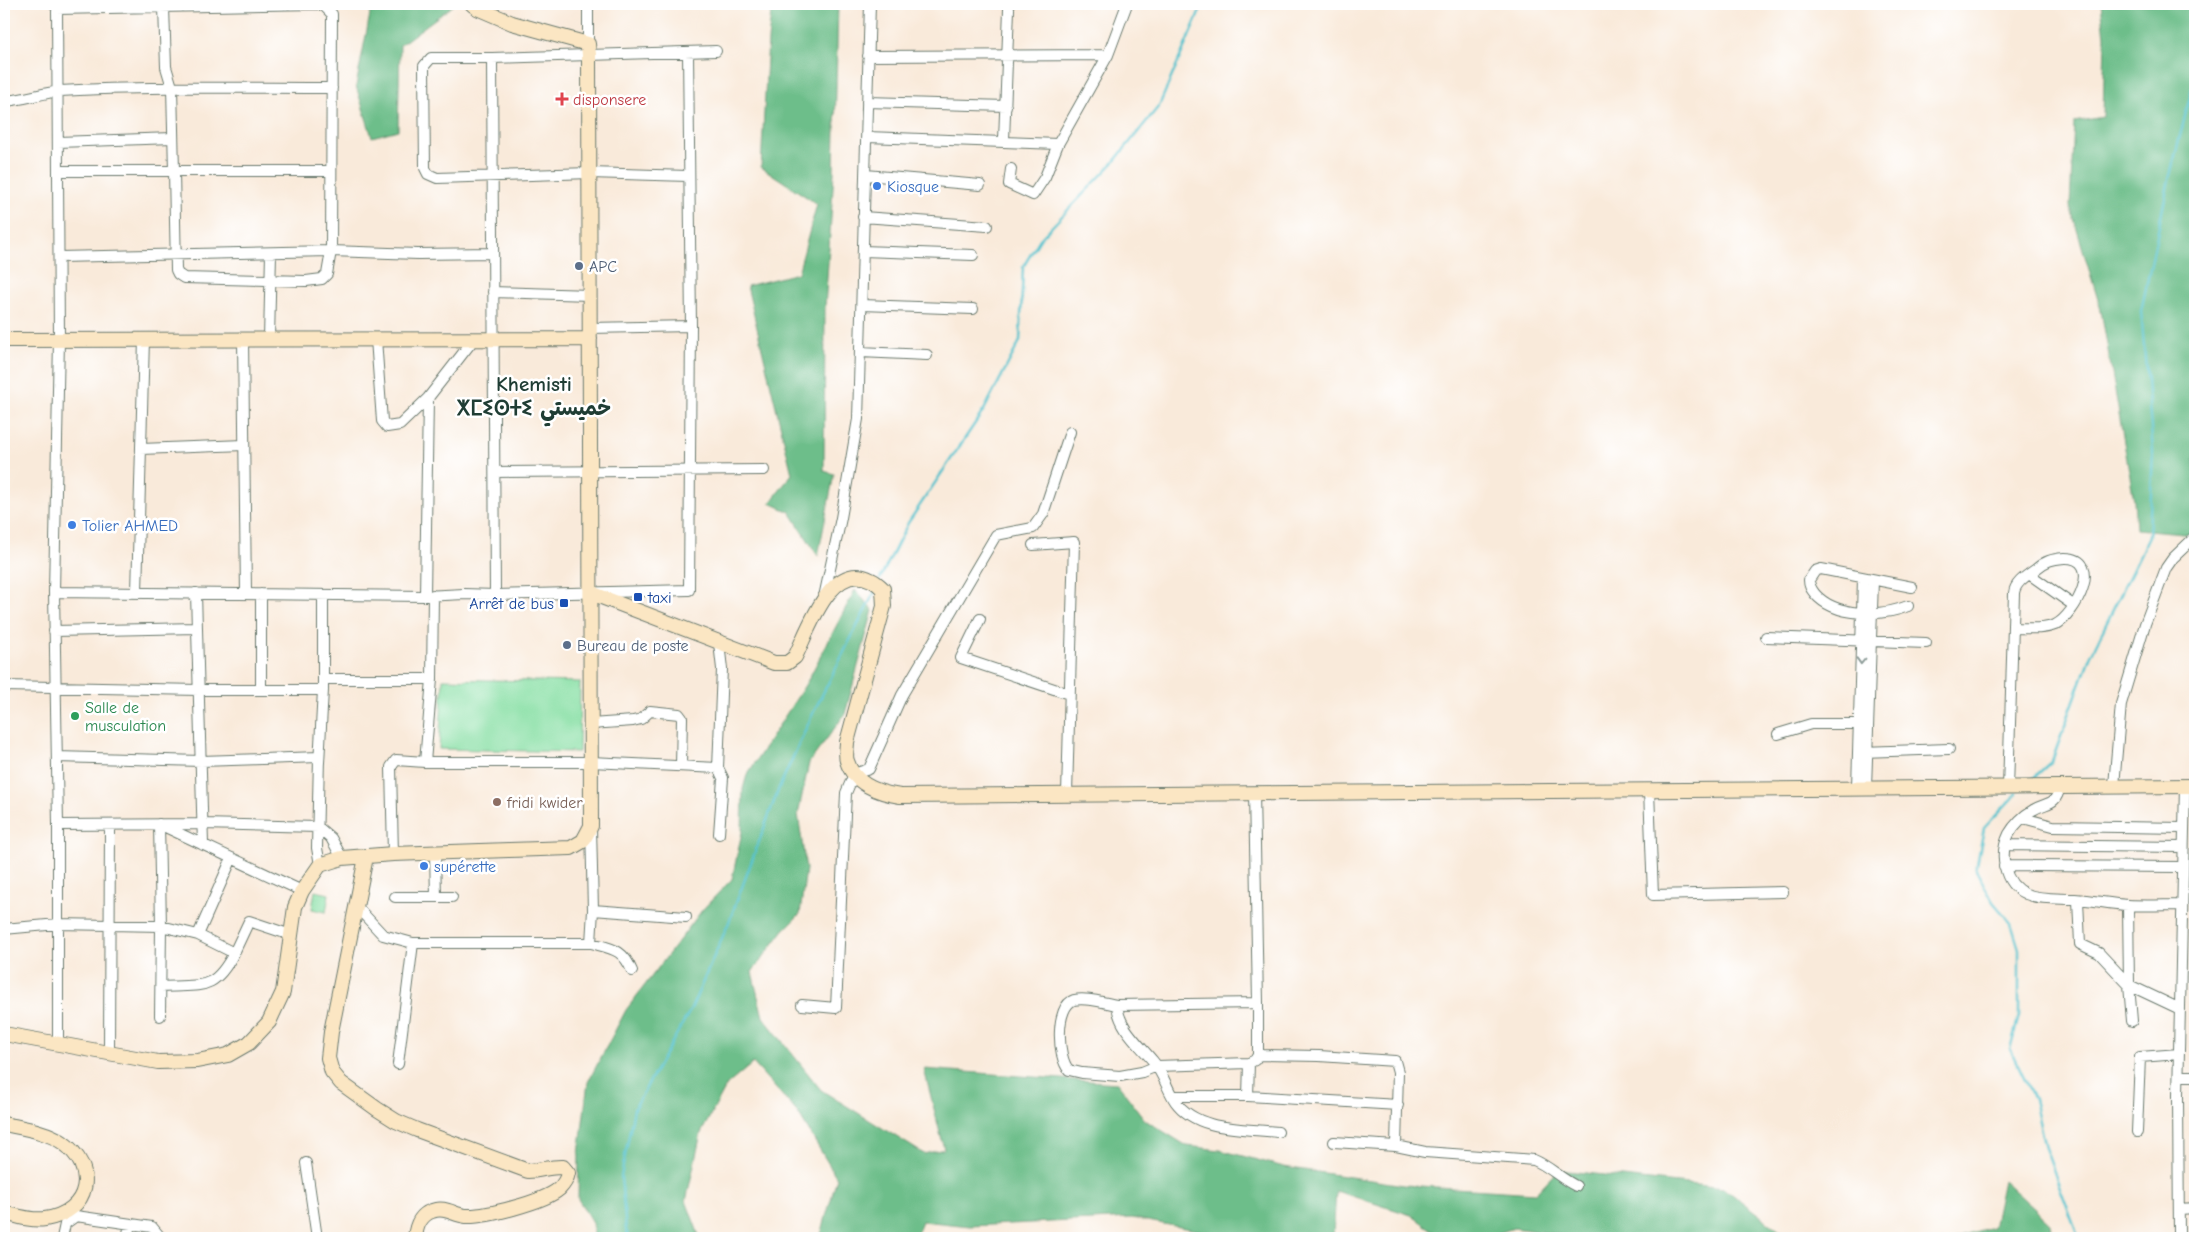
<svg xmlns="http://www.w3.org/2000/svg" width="2199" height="1242" viewBox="0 0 2199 1242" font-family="'Comic Neue','Playpen Sans Arabic','Noto Sans Tifinagh',sans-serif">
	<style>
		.green { fill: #87dfa4; stroke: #538e6c }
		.forest { fill: #6dbe8a; stroke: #467e5f }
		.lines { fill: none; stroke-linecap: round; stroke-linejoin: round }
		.stream { stroke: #55c2cd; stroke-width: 2.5 }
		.street-casing { stroke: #6b7a6e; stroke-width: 12 }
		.secondary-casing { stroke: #6b7a6e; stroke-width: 16 }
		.street { stroke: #fff; stroke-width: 10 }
		.secondary { stroke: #fbe6c3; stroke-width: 14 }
		.oneway { stroke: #8f9e9a }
		.health-dot { fill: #e0444e; stroke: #fff; stroke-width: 2 }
		.shop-dot { fill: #3f7fe0; stroke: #fff; stroke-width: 2 }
		.service-dot { fill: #5c6f8a; stroke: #fff; stroke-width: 2 }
		.transit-dot { fill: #1a4fb4; stroke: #fff; stroke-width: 2 }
		.leisure-dot { fill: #2e9e5b; stroke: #fff; stroke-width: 2 }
		.education-dot { fill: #8d6e63; stroke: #fff; stroke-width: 2 }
		.labels { text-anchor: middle; stroke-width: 5; stroke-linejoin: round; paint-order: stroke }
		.health-label { font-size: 16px; fill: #be3a42; stroke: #fff; text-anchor: start }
		.shop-label { font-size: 16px; fill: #366cbe; stroke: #fff; text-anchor: start }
		.service-label { font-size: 16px; fill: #4e5e75; stroke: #fff; text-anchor: start }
		.transit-label { font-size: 16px; fill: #164399; stroke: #fff; text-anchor: start }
		.leisure-label { font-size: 16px; fill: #27864d; stroke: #fff; text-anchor: start }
		.education-label { font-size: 16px; fill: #785e54; stroke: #fff; text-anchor: start }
		.district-label { font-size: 21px; font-weight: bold; fill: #1f3d34; stroke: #fff }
	</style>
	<rect width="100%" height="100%" fill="#fff"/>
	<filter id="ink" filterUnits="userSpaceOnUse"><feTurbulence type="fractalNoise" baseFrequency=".02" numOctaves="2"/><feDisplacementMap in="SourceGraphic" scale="10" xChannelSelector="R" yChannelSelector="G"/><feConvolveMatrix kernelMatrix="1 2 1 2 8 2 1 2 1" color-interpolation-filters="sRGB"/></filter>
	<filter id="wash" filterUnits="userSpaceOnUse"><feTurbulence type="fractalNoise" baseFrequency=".0096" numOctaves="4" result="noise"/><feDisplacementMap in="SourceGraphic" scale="20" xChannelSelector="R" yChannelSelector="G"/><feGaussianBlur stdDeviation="1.12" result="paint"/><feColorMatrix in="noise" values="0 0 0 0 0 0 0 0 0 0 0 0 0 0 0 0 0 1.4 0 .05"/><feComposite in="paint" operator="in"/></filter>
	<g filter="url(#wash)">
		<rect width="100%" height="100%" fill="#f9eada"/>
		<path class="green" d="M443,679L580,682L579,752L439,749Z
			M315,891L329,894L326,912L312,909Z"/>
		<path class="forest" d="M372,4H455L400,45L398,130L372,137L356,86Z
			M772,4H838L834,173L825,308L824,471L834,474L818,556L790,512L770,503L792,474L747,286L798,273L817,204L761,167L768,40Z
			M2101,4H2195V534L2136,529L2134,500L2101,310L2070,206L2074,122L2103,117L2105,36Z
			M855,590L873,610L845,714L809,763L798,814L806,869L800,914L783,931L752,972L763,1017L821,1090L924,1154L944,1149L924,1069L1117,1083L1145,1120L1187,1146L1220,1150L1284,1167L1404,1185L1536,1193L1558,1170L1724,1188L1789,1238H1583L1514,1228L1483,1238H1443L1411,1215L1336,1191L1333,1238H1238L1132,1218L970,1226L922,1221L915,1238H820L837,1178L798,1113L753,1063L727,1085L701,1133L686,1201L700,1238H593V1224L578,1199L579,1154L588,1082L626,1010L703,909L732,879L742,832L743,789L747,775L807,682Z
			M2003,1180L2050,1223L2052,1238H1955L1993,1228Z"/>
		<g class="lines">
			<path class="stream" d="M2188,4L2195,29
				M880,579L908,523L984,410L1020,341L1023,267L1040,239L1113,163L1159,106L1203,4
				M2030,781L2052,761L2090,657L2149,536L2153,451L2141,311L2169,179L2195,77
				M2017,793L1984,828L1976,870L1993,902L2011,923L2019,949V1016L2010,1049L2034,1099L2045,1148L2079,1238
				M630,1238L626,1230L621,1177L634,1109L691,1009L729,922L779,788L814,711L876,589"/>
		</g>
	</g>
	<g filter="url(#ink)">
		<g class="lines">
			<g class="street-casing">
				<path id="street" d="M54,4L57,9L59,339L54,592L58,825V1043
					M164,7L166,67L172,87L174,171H331
					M57,9L318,4L324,6L332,14L331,251L327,274L322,279L306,281L184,278L178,274L176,270L174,171H58
					M588,44V4
					M688,52L691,326L689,590L495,595L492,58L716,51
					M868,56L1108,55
					M492,58H431L424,66L425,168L428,174L437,178L590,173L688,176
					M4,101C23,100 42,93 60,91C151,86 241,88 332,88
					M867,102L1006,106
					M867,137L1058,144
					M1004,140L1009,9
					M58,142L173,138
					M1011,169L1009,184L1033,195L1045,177L1058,144L1108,55L1127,4
					M866,175L980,185
					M863,217L987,226
					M863,251L973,255
					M59,257L331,251L418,254L493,253
					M493,292L590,295
					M862,305L973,309
					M590,328L691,326
					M243,339L246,594
					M269,339L271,253
					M376,339L382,421L387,427L400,425L428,398L474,339
					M860,352L927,355
					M141,449L244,445
					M495,472L764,470
					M1033,545L1074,542L1067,794
					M2029,574L2073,605
					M54,592L425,596L464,594L495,595
					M137,592L144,339
					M196,593L203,845
					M261,594V690
					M425,596L428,398
					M824,597L841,518L858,419L870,4
					M1908,606C1881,617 1835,617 1815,594C1811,589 1809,586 1809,580L1815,571L1821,569L1912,587
					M980,619L961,658L1069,694
					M54,631L197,628
					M1766,637L1926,643
					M323,679H432
					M4,686L199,690H323
					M591,724L633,721L641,719L650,711L679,714L682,718L681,766
					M1778,734L1811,724H1864
					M1862,752L1949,749
					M57,757L201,761L319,757L317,848L320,865
					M425,762H591L718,768L722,669L719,643
					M319,763L323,690V595
					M718,768L723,778L719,834
					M2114,786L2121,704L2145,624L2166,568L2173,558L2195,537
					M2060,787C2055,807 2048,801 2033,810C2024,815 2014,825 2009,834C1999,854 2003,884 2026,894C2041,900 2059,898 2075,899C2093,900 2110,904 2128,905C2146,906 2164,905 2182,905
					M1857,788L1863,578
					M1866,788L1873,580
					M2008,789L2014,593C2015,582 2028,575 2036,569C2045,561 2052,559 2064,558C2106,557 2075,616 2055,625C2043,630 2026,628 2013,628
					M1649,791L1653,895L1783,892
					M1254,792L1258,1003L1117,1005C1119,1028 1139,1044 1153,1061C1163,1073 1167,1089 1175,1101C1197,1132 1244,1128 1278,1132
					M2023,818L2053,826L2184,828
					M58,825L203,824L318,827L331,838L342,858
					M591,827L593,910L591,943
					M2005,845L2183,847
					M435,853L436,897
					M393,854L391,767L396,760L425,762L432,679L433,595
					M232,858L198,935L234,953L249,921L291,935
					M2004,866L2183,867
					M395,897H452
					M2078,900L2080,944L2099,953L2129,985L2180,1009
					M2128,905L2129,985L2132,1021
					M357,907L383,935L413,943L398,1064
					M593,910L686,917
					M4,929L58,924L161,926L198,935
					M413,943H591C613,949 623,949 632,971
					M161,987C201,984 213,993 234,953
					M802,1005L836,1008L846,793L854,774L869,769L902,695L996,535L1033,528L1043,514L1070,432
					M1117,1005C1104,1003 1087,997 1074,1000C1055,1006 1057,1058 1069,1070L1082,1073L1120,1076L1142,1072L1157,1066L1249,1063L1255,1060L1258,1055V1003
					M160,1016L161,926L159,824L302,891
					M109,1052L110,825
					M1258,1055L1319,1056L1395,1061L1398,1072L1396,1146L1425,1152L1534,1160C1549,1166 1561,1179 1576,1186
					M2179,1076H2195
					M1172,1096H1248L1249,1063
					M1248,1096L1398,1105
					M2137,1132L2140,1057L2179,1054
					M1334,1142L1396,1146
					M306,1163L317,1238
					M2179,1209L2195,1208
					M62,1238L65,1224L76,1216L152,1227L161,1238
					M127,1238L130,1224
					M2179,1238L2178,1095L2185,786"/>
			</g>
			<g class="secondary-casing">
				<path id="secondary" d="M4,340L590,339
					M591,593L774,663H787L795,657C808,631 831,559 871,580C876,582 880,586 883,589L884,606L847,742C847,747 845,756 847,761C854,784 879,793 900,796L2195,786
					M366,857L331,1032L328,1058L332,1072L341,1083L377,1109L396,1121L417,1130L528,1171C540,1171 551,1166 563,1167L568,1173C567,1179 563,1185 559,1189C544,1202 485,1217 466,1216C454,1215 445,1206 432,1211C420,1215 416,1226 415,1238
					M4,1034L158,1062L197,1061L228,1055L249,1043L269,1022L283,992L295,907L302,891L320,865L342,858L393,854L571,848L583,841L591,826L589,55L588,44L512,23L477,8L472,4
					M4,1124C22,1128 46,1131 62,1142C98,1167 91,1212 45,1219C31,1221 17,1216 4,1213"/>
			</g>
			<use href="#street" class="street"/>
			<use href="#secondary" class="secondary"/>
		</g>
		<defs><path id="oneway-chevron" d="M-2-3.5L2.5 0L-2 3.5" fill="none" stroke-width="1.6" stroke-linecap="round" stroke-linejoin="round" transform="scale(1.25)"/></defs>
		<use class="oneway" href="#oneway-chevron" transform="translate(1861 661) rotate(92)"/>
	</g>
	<path class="health-dot" d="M559.5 91.5h5v5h5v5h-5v5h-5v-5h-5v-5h5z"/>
	<g class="shop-dot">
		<circle cx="877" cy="186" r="5"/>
		<circle cx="72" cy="525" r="5"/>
		<circle cx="424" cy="866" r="5"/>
	</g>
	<g class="service-dot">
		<circle cx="579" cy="266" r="5"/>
		<circle cx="567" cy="645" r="5"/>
	</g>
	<g class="transit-dot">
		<rect x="633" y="592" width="10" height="10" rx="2.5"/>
		<rect x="559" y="598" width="10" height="10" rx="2.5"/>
	</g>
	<circle class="leisure-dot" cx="75" cy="716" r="5"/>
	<circle class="education-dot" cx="497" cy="802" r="5"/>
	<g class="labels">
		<g class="health-label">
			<text x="573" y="105">disponsere</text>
		</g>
		<g class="shop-label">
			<text x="887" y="192">Kiosque</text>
			<text x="82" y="531">Tolier AHMED</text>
			<text x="434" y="872">supérette</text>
		</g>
		<g class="service-label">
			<text x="589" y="272">APC</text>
			<text x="577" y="651">Bureau de poste</text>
		</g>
		<g class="transit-label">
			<text x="648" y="603">taxi</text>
			<text x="554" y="609" text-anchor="end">Arrêt de bus</text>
		</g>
		<g class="leisure-label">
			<text x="85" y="713">Salle de<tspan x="85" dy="18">musculation</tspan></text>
		</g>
		<g class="education-label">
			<text x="507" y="808">fridi kwider</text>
		</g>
		<g class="district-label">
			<text x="534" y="391">Khemisti<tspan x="534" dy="24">ⵅⵎⵉⵙⵜⵉ خميستي</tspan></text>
		</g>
	</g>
	<rect width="2199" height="1242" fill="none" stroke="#fff" stroke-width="20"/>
</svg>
